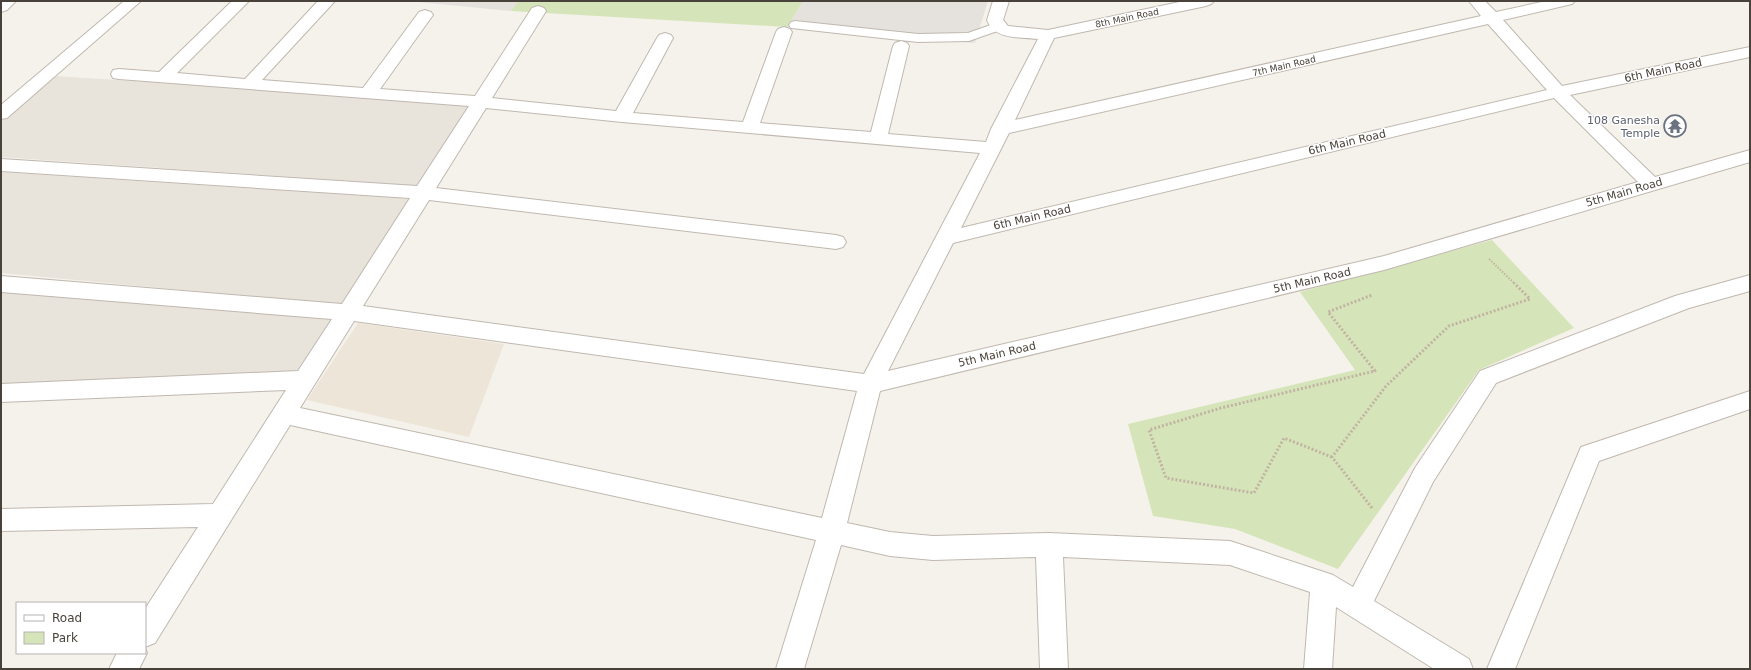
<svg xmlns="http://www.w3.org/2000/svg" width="1751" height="670" viewBox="0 0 1751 670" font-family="'DejaVu Sans',sans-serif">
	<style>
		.residential { fill: #e8e3db }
		.industrial { fill: #e5e1dd }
		.education { fill: #ede5d8 }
		.green { fill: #d6e5b9 }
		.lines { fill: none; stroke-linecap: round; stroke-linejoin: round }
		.service-casing { stroke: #c0b8af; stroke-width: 2 }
		.minor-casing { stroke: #c0b8af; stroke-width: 2 }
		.path-far1 { stroke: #c1b3a2; stroke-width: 2; stroke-dasharray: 1.5 1.5; stroke-linecap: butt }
		.path { stroke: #c1b3a2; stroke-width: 3; stroke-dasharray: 2 2; stroke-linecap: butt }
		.service { fill: #fff; fill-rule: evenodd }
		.minor { fill: #fff; fill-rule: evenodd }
		.labels { text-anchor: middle; stroke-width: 3; stroke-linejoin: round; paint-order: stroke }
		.far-street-label { font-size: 9px; fill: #49423a; stroke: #fff }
		.street-label { font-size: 11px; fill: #49423a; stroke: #fff }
		.worship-label { font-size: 11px; fill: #5b616d; stroke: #fff; text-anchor: end }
	</style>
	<rect width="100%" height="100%" fill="#f5f2ec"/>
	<path class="residential" d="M53,76L476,102L423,186L1,157V122Z
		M1,172L412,199L345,305L1,273Z
		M1,288L333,316L300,375L1,387Z"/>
	<path class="industrial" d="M408,1H518L511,11Z
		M803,1H988L975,43L787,27Z"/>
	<path class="education" d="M358,323L504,344L469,437L307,400Z"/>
	<path class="green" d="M518,1H803L787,27L511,11Z
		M1492,240L1574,328L1479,370L1338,569L1235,529L1153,516L1128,424L1355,370L1300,292Z"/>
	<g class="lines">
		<g class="service-casing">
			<path id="service" d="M795,21L918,34L968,33L999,22L1003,23L1005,26L1003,29L969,41L918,42L791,28L789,25L791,22Z"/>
		</g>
		<g class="minor-casing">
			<path id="minor" d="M1,1H16L7,10L1,12Z
				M124,1H141L7,118L1,119V105Z
				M232,1H249L177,73L245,79L318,1H335L262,80L363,88L419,12L425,10L431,12L433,15L380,89L475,96L532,8L538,6L544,8L546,11L492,98L616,111L657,38L659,35L665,33L671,35L673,38L633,113L743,122L776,32L778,29L784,27L790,29L792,32L760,123L871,132L893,46L895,43L901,41L907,43L909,46L888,134L986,142L991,129L1038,39C1021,37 994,40 987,20L993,1H1009L1003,20L1008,26L1048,30L1184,1H1214L1211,4L1206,6L1054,38L1015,120L1481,16L1469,1H1485L1496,12L1546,1H1575L1572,4L1503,20L1562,86L1750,47V57L1570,95L1655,177L1750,150V162L1384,270L880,391L847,523L890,532L933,536L1049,533L1230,541L1324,572L1333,575L1353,587L1415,468L1480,371L1675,296L1750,275V291L1689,308L1496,383L1433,482L1374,601L1469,659L1473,669H1434L1336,607L1332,669H1304L1310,592L1230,565L1063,557L1068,669H1040L1036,557L933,560L890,556L841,545L804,669H776L816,540L290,425L155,643L145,647V609L198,527L1,531V509L213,504L286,390L1,402V384L298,371L332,319L1,292V276L342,304L410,198L1,171V159L417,186L469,106L119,79L113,78L111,74L113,70L119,69L159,72ZM1488,24L1547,90L961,228L1009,133ZM1554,98L1638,182L1384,256L888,371L953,243ZM486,108L622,122L980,153L864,374L363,306L429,200L836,249L843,247L846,242L843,237L836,235L436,188ZM354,321L857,391L822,518L300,408Z
				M1750,391V409L1599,461L1515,669H1487L1581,447Z
				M145,648L147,653L139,669H109L117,653H145Z"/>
		</g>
		<path class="path-far1" d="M1489,259L1515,284"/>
		<path class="path" d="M1332,457L1284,438L1254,493L1166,478L1149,430L1221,408L1375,371L1328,312L1372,295
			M1372,508L1332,457L1386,386L1449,326L1530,299L1514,283"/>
		<use href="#service" class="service"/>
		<use href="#minor" class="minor"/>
	</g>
	<defs>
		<g id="temple-ring" transform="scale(1.15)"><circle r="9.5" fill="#fff" stroke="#6b7280" stroke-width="1.5"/><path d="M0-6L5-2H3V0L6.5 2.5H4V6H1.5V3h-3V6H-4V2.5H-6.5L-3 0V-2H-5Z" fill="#6b7280"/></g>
	</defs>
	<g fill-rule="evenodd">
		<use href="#temple-ring" x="1675" y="126"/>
	</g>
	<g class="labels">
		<g class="far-street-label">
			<text transform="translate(1127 18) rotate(-12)" y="3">8th Main Road</text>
			<text transform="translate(1284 66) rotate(-13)" y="3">7th Main Road</text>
		</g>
		<g class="street-label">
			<text transform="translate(1663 70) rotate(-12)" y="4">6th Main Road</text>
			<text transform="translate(1347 142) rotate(-13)" y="4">6th Main Road</text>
			<text transform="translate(1624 192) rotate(-16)" y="4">5th Main Road</text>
			<text transform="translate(1032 217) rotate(-13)" y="4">6th Main Road</text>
			<text transform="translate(1312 280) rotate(-13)" y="4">5th Main Road</text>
			<text transform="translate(997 354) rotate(-13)" y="4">5th Main Road</text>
		</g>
		<g class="worship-label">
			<text x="1660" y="124">108 Ganesha<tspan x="1660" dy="13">Temple</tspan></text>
		</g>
	</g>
	<rect width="1751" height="670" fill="none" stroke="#49423a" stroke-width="4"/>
	<rect x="16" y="602" width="130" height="52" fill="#ffffff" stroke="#b6b3b0"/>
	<rect x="24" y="615" width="20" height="6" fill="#ffffff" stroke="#b6b3b0"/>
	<text x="52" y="622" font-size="12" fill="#49423a">Road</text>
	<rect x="24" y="632" width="20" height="12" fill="#d6e5b9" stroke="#b6b3b0"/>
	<text x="52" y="642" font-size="12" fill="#49423a">Park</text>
</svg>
